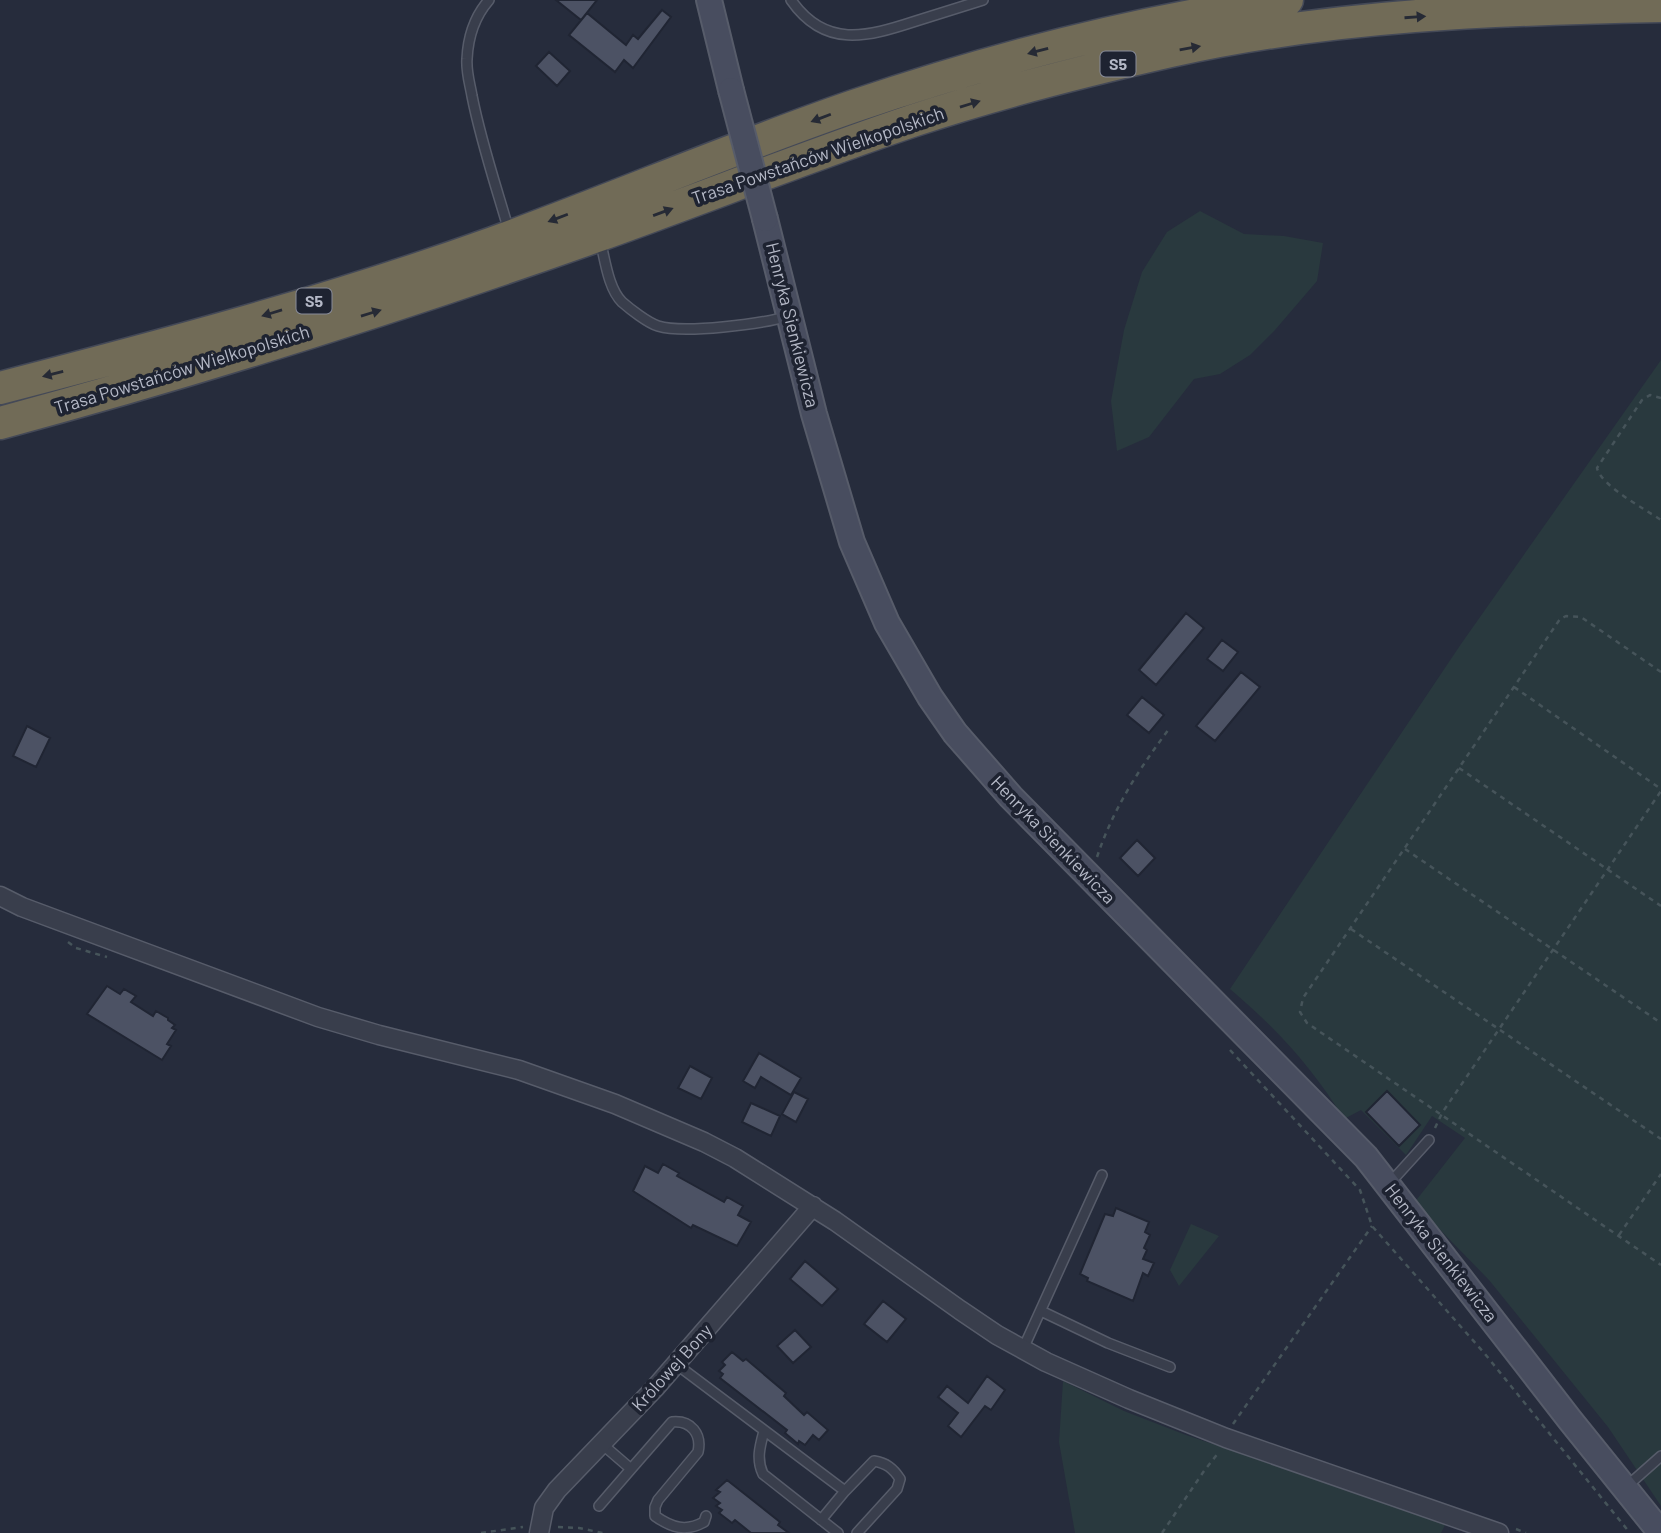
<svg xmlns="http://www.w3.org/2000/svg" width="1661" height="1533" viewBox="0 0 1661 1533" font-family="Barlow,sans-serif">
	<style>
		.green { fill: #29393e }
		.building { fill: #4c5264; stroke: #202533; stroke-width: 2 }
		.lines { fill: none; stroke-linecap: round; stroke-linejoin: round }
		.lane-casing { stroke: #575c6a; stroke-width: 12 }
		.street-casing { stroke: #575c6a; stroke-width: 21 }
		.secondary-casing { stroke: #575c6a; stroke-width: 28 }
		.highway-casing { stroke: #444957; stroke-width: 35 }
		.path { stroke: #46545a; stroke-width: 2.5; stroke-dasharray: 5 5; stroke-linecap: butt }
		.lane { stroke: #393e4c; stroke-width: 9 }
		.street { stroke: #393e4c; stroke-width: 18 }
		.secondary { stroke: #484d5f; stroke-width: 24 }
		.highway { stroke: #716b57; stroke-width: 32 }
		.secondary-bridge-casing { stroke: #575c6a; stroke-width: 28; stroke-linecap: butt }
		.secondary-bridge { stroke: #484d5f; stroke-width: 24 }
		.oneway { fill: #262a35 }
		.labels { text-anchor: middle; stroke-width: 7; stroke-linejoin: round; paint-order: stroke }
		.shield { fill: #1e2331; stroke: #888c9a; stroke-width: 2 }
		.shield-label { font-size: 16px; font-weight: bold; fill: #b5b9c7 }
		.street-label { font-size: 18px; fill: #b5b9c7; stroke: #1e2331 }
	</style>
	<rect width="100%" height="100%" fill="#262c3c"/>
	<path class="green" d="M1200,211L1244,234L1284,236L1323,243L1317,281L1275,330L1250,355L1220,374L1194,379L1149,437L1117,451L1111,401L1124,330L1142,272L1167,232Z
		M1661,360V1506L1608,1427L1489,1280L1414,1203L1465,1138L1432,1116L1406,1155L1361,1110L1344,1119C1312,1067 1276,1028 1230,989L1461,644Z
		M1191,1224L1219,1236L1179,1286L1170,1270Z
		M1063,1381L1124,1411L1186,1435L1446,1523L1441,1533H1075L1059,1442Z"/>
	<path class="building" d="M556,0H597L581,20Z
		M662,10L671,17L633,68L624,60L615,72L569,35L587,13L626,45L633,35L638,39Z
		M549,52L570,71L557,86L536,66Z
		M1186,613L1204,628L1156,685L1139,670Z
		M1222,640L1238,652L1223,671L1207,659Z
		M1241,672L1260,687L1215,741L1196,726Z
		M1142,697L1164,715L1149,733L1127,715Z
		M27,726L50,738L36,767L13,756Z
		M1137,840L1155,858L1138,876L1120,858Z
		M107,986L120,994L124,989L136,996L131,1002L153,1016L156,1011L168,1018V1020L175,1025L172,1028L176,1030L167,1044L171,1046L162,1060L87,1014Z
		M759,1053L801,1078L791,1095L761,1077L755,1088L743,1081Z
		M690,1066L712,1078L701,1099L678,1088Z
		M1387,1091L1420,1125L1399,1146L1366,1112Z
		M794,1092L808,1099L796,1122L782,1114Z
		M751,1103L780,1116L771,1136L742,1122Z
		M663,1164L679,1173L677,1176L724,1202L727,1197L743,1206L738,1215L751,1222L737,1246L693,1225L691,1228L633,1191L645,1166L658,1173Z
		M1116,1208L1149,1222L1145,1232L1150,1235L1144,1248L1147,1250L1143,1259L1154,1263L1148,1276L1143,1273L1133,1301L1087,1281L1088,1278L1080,1274L1105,1214L1113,1216Z
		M805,1261L838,1289L822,1306L790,1279Z
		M883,1301L906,1319L887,1342L864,1324Z
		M795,1330L811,1347L793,1363L777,1346Z
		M732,1352L743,1361L746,1359L786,1393L784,1396L804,1415L807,1412L828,1430L819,1440L813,1435L805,1445L799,1441L798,1444L785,1433L787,1430L720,1378L723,1374L719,1371L725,1365L722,1362Z
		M987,1376L1005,1390L991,1410L985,1406L961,1437L948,1426L958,1413L938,1397L947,1386L968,1403Z
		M727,1480L780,1522L778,1525L789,1533H751L735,1520L732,1523L719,1513L722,1510L716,1506L720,1503L713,1498L720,1492L716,1490Z"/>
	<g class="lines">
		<g class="lane-casing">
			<path id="lane" d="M489,0C475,16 468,37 467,59C466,72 470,84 472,96C481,142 496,186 509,231
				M791,0C825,49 867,37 916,21C938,14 960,7 983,0
				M600,240C605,259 608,288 622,302C630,309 648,323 658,326C684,334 762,324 789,316
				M1389,1184L1429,1140
				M1041,1311L1108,1343L1170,1367
				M1023,1349L1102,1175
				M676,1364L845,1491L874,1461C886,1463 893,1468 900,1479L897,1489L857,1533
				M764,1431C760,1446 756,1459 763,1474L838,1533
				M602,1444L631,1469L672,1422C691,1420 702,1434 698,1452L658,1500L655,1507V1516C672,1528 686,1532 704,1522L706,1516
				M1626,1487L1661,1456
				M599,1506L631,1469
				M821,1520L845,1491"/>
		</g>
		<g class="street-casing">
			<path id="street" d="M0,896L22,907L318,1017L379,1035L519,1070L615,1104L704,1142L735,1158L835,1221L960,1310L997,1335L1046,1362L1129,1399L1226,1438L1499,1533
				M539,1533L544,1508L557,1490L655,1388L813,1206"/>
		</g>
		<g class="secondary-casing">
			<path id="secondary" d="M709,0L731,90
				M765,219L814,414L852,542L887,623L930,697L955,733L1011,797L1366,1157L1570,1420L1661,1533"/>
		</g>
		<g class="highway-casing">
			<path id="highway" d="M0,388C166,345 332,301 493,243C614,199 732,148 854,106C995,58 1139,21 1287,0
				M0,423C201,369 399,306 594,237C701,199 805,157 912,121C996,93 1083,71 1171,51C1331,15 1497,9 1661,6"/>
		</g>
		<path class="path" d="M1661,398L1650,395L1642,400L1597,468C1601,486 1645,509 1661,520
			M1661,672L1581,617L1566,616L1560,619L1303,998L1300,1012L1307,1023L1661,1265
			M1514,687L1661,789
			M1459,768L1661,906
			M1405,849L1661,1023
			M1097,857C1113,809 1139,769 1169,729
			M1351,929L1661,1139
			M68,942L76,948L107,957
			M1230,1050L1360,1190L1372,1226L1485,1354L1630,1533
			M1435,1128L1442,1113L1661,791
			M1619,1235L1661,1174
			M1233,1424L1372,1226
			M558,1527L579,1528L603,1533
			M1516,1529L1526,1533
			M481,1533L523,1527
			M1162,1533L1204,1471L1219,1452"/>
		<use href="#lane" class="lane"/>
		<use href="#street" class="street"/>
		<use href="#secondary" class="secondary"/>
		<use href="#highway" class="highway"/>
		<g class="secondary-bridge-casing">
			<path id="secondary-bridge" d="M731,90L765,219"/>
		</g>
		<use href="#secondary-bridge" class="secondary-bridge"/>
	</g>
	<defs><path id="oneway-solid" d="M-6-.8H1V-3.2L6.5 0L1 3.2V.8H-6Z" transform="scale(1.75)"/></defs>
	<g class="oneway">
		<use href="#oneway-solid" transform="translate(1415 17) rotate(-4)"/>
		<use href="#oneway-solid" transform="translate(1190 48) rotate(-10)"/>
		<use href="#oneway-solid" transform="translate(1038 51) rotate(165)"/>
		<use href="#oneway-solid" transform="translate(970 104) rotate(-17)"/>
		<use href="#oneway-solid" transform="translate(821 118) rotate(159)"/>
		<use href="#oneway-solid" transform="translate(663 212) rotate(-20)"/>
		<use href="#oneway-solid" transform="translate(558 218) rotate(159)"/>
		<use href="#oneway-solid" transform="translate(272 313) rotate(163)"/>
		<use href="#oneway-solid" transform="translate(371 313) rotate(-17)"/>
		<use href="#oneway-solid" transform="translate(53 374) rotate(166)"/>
	</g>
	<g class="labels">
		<g class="shield">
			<rect x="1100.5" y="51.5" width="35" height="25" rx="5"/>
			<rect x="296.5" y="288.5" width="35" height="25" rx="5"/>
		</g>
		<g class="shield-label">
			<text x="1118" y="70">S5</text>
			<text x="314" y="307">S5</text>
		</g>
		<g class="street-label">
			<text transform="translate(818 156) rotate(-19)" y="6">Trasa Powstańców Wielkopolskich</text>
			<text transform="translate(792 325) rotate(76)" y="6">Henryka Sienkiewicza</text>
			<text transform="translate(182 370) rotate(-17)" y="6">Trasa Powstańców Wielkopolskich</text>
			<text transform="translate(1053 840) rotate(46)" y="6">Henryka Sienkiewicza</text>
			<text transform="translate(1441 1253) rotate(52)" y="6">Henryka Sienkiewicza</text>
			<text transform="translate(672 1368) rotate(-48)" y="6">Królowej Bony</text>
		</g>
	</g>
</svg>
